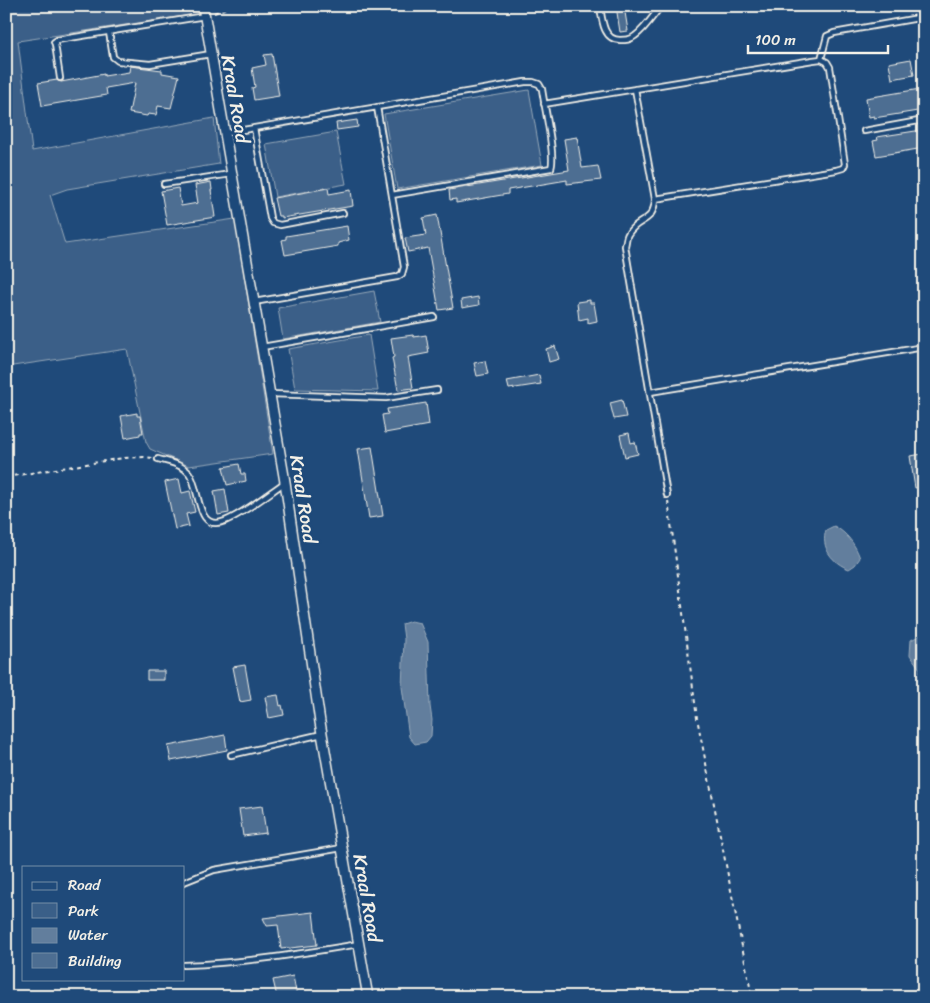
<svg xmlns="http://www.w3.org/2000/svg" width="930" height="1003" viewBox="0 0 930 1003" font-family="Sriracha,sans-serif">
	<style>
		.green { fill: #3a5f88; stroke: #97a8b8 }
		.water { fill: #627e9d; stroke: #9cacbb }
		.building { fill: #4d6e92; stroke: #f4f1e8 }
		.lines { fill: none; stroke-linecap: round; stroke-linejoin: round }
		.service-casing { stroke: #f4f1e8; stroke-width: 8 }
		.minor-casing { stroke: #f4f1e8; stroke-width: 12 }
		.path { stroke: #f4f1e8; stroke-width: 2; stroke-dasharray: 4 4; stroke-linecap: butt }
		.service { stroke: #1f4a7a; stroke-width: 4.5 }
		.minor { stroke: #1f4a7a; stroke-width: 9 }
		.labels { text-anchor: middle; stroke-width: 5; stroke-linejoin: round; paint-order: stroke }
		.street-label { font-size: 19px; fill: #f4f1e8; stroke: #1f4a7a }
	</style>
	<rect width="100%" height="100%" fill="#1f4a7a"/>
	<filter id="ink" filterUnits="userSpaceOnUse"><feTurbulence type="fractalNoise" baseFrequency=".02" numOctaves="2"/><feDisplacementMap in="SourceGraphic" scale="10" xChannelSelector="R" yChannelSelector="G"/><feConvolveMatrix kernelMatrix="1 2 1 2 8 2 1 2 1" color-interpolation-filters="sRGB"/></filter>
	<g filter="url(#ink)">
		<path class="green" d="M6,6H197L198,14L18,41L32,151L214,118L219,164L67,189L50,195L65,244L235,219L273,454L189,466L150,449L146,442L127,349L6,367Z
			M529,90L542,165L397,189L384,114Z
			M336,132L346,184L275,197L266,144Z
			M374,291L380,322L283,339L278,308Z
			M369,335L378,391L295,389L288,349Z"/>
		<path class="water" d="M834,526C847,533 855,544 860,558L855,565L849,569C833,563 820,548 826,530Z
			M411,621L420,623L428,642L430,706L432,720L431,736L426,742L415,744L409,737L402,687L404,639L402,624Z
			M921,635L924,637V687L919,678L920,669L910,655L911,640Z"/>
		<path class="building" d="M616,6H624L628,31L620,32Z
			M272,54L279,96L254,100L252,88L255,87L252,68L266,65L264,55Z
			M911,59L914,75L892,79L889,63Z
			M130,66L162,70V73L179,76L171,108L158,106L156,115L148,114L147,116L129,113L135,83L106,88L107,95L42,106L38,83L57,80L61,82L104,74V76L129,72Z
			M920,89L921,96H924V110L874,118V116L869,117L866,98Z
			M357,120L358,127L337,130L336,123Z
			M922,130V132H924V148L876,156L873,141L878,140L877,137Z
			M577,137L582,168L598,166L601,180L567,184V180L508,190V194L496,196L456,203V199L450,200L449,190L569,170L564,139Z
			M211,182L212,190H211L215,217L167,225L161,191L178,188L181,206L198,203L195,185Z
			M328,188L329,194L351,190L353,206L282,218V216H278L274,198Z
			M437,215L453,308L439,310L428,248L408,252L405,238L426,235L423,218Z
			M347,226L349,240L338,243V246L285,255L282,240L286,239V236Z
			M478,297L479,305L462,308L461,300Z
			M590,300V303H594L597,321L588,323V318L579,320L577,302Z
			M413,335L414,337L426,335L429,353L408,357L413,388L398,390L392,358L394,357L391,338Z
			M555,346L559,359L549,362L546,349Z
			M485,361L488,374L477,376L474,363Z
			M539,375L541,384L509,389L507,381Z
			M622,400L626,417L614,419L610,403Z
			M426,403L429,425L385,433L382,415L388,414L387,409Z
			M137,413V416H140L143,433H140V435L125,438L121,416Z
			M629,433L631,443L635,442L638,454L625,457L620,435Z
			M372,447L383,516L369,518L358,449Z
			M923,454L924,486L915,488L910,456Z
			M239,464L241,474H245L246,481L227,485L223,467Z
			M179,479L182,493L190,491L195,512L186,514L189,526L175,529L165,482Z
			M225,489L229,513L218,515L214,491Z
			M245,665L251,700L240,702L233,667Z
			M147,671H164V680H147Z
			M278,695L280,706L282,705L284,715L269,718L265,697Z
			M225,735L227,750L171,761L168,746Z
			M262,806L266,833L243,836L239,809Z
			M313,912L317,945L281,949L278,925L267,926L263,918Z
			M293,976L297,997H277L273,980Z"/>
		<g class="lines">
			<g class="service-casing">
				<path id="service" d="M600,6C602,19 603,40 620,40C626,40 630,40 635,36C645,29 653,16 661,6
					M109,32L113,57L118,61L150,64L211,54
					M821,59L827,36L834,33L924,17
					M60,78L55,44L54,42L57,40L205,16
					M544,104L813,60L821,59L827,62L830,67L845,164L843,168L836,170L655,199L635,89
					M254,128L270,218L273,223L280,225L343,213
					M864,131L924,120
					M225,133L525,82H533L539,84L542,89C544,105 556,156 551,168L392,195
					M164,184L231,174
					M655,199C654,224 638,217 628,234C626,237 626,243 625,246L667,495
					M254,302L397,277L402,274L404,267L377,107
					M262,347L434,317
					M650,392L924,347
					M270,394L386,398L437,390
					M158,459C169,462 181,464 189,473C201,488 195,533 225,521C243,514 268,494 284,483
					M231,755L322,734
					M184,882L214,870L342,848
					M184,965C245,963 299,954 359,944"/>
			</g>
			<g class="minor-casing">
				<path id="minor" d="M203,6L285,482L320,722L368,997"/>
			</g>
			<path class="path" d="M214,13L232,6
				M6,477L123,458L144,457L153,458
				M668,501L697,718L752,997"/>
			<use href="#service" class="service"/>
			<use href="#minor" class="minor"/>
		</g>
	</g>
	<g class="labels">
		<g class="street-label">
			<text transform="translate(236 99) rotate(80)" y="7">Kraal Road</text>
			<text transform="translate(304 499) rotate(81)" y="7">Kraal Road</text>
			<text transform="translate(368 898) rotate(80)" y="7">Kraal Road</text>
		</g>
	</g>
	<rect width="930" height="1003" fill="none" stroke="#1f4a7a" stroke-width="25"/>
	<rect x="12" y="12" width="905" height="978" fill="none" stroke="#f4f1e8" stroke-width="2" filter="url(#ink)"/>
	<rect x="22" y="866" width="162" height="115" fill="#1f4a7a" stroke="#748da6"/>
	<rect x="32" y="882" width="25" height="8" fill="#1f4a7a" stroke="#748da6"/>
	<text x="68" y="890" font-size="15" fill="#f4f1e8">Road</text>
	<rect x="32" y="903" width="25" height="15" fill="#3a5f88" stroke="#748da6"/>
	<text x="68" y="916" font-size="15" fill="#f4f1e8">Park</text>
	<rect x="32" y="928" width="25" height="15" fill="#627e9d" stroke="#748da6"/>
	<text x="68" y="940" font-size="15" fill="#f4f1e8">Water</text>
	<rect x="32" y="953" width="25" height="15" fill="#4d6e92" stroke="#748da6"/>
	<text x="68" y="966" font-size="15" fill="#f4f1e8">Building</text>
	<path d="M748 45v8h140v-8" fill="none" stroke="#f4f1e8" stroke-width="2.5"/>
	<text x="755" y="45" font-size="15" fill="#f4f1e8" stroke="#1f4a7a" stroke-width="4" paint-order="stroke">100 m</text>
</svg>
